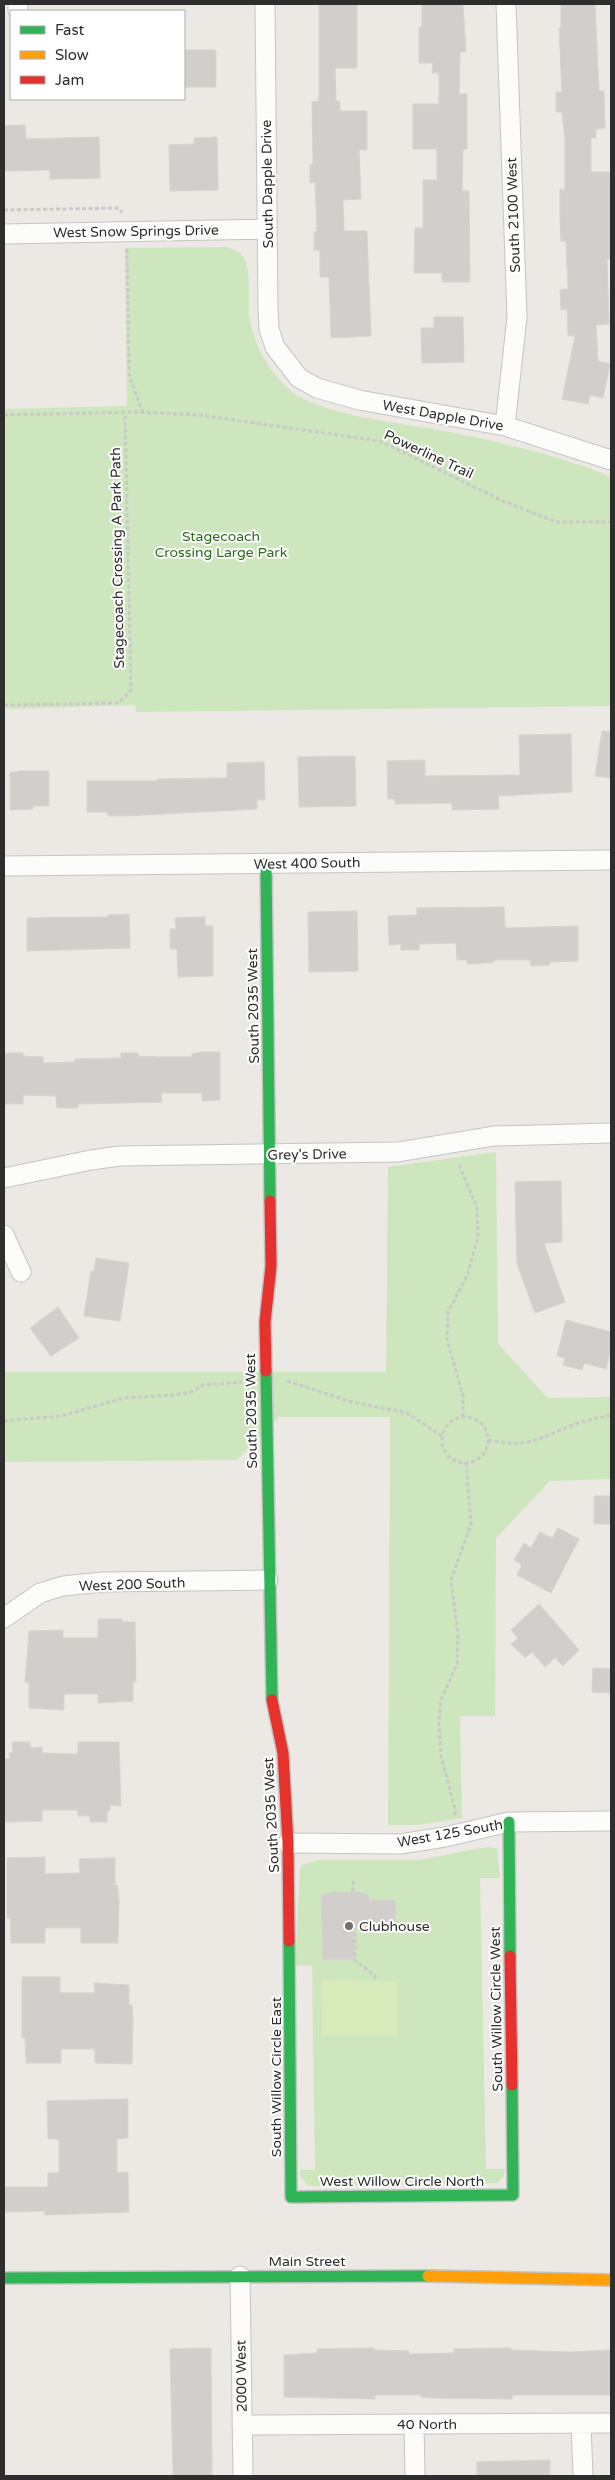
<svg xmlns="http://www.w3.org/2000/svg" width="615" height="2480" viewBox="0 0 615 2480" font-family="'Varela Round',sans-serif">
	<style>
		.green { fill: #cee6be }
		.pitch { fill: #d9eabb }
		.building { fill: #d1cecb; stroke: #d7d4d0 }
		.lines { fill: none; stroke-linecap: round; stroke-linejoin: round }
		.street-casing { stroke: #c5c4c5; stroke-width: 21 }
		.fast-casing { stroke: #c5c4c5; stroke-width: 14 }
		.slow-casing { stroke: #c5c4c5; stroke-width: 14 }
		.jam-casing { stroke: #c5c4c5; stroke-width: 14 }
		.path { stroke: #c9c9c8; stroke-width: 3; stroke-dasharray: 4 2.5; stroke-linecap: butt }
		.street { stroke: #fcfcfb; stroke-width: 19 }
		.fast { stroke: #30b455; stroke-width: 11 }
		.slow { stroke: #ff9f0a; stroke-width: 11 }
		.jam { stroke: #e5322d; stroke-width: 11 }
		.poi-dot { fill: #706f6e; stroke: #fff; stroke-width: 2 }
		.labels { text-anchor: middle; stroke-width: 4; stroke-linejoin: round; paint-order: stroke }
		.street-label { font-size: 14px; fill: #2e2e2e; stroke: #fff }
		.park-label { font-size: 14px; fill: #2c6e1b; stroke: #fff }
		.poi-label { font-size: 14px; fill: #2e2e2e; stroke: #fff; text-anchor: start }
	</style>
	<rect width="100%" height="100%" fill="#ece8e4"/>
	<path class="green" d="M228,247C231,249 238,251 241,254C254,267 246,303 250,321C255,348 270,372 291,391C321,416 415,425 455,433C507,444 562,456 611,477V706L136,712L135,705L4,709V409L127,406L125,248Z
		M496,1152L498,1344L548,1398L611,1397V1479L550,1481L496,1538L495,1716H460L462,1818L418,1825H388L390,1417H279L237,1460L4,1462V1372H386L388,1167Z
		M487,1847L497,1848L500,1878H480L486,2169H505L504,2176L497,2183L308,2186L301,2177L299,2170H315L312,1966L295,1965L300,1868L304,1864L318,1860H418Z"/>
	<path class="pitch" d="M321,1980L397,1982V2036H322Z"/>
	<path class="building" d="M319,4H357V68H335L336,101H340V111H367V150H359L361,199L343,200L344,231H367L371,336L331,338L329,277H320V250H314V232L317,231L315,182L310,183V165H313L312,102L319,101Z
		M422,4H463L466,52H460L459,94H467V149H463L462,191H469L470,282H442V273H414L415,228H423V180H437V149H413V104H439V73H432L433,63H419V27H422Z
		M561,4H595L599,91H604L605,128L596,129V138H591V172H610L611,259H607L609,324L596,325L598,361L610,364L603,398L590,395L588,404L562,399L575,336H568L567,309L561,310L560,290L568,289L566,241H561L560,219V189L565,190V139L562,112H556V92H562L559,28H561Z
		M184,50H216V87H184Z
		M25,125L26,139L99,137L100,178L50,179V170L4,171V126Z
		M217,137L218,190L170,191L169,145L194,144V138Z
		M434,317H463L464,362L422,363L421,328H434Z
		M602,731L611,732V778L595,776Z
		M571,734L572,792L498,796L499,809L452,810V803L395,804V799H388L387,761L425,760V776L520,775L519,735Z
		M355,756L356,806L299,807L298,757Z
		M264,762L265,800H257V809L124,816H109L107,812H87V781H157V779L227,778V763Z
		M19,771H49V806H33V809L10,810V773Z
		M504,907L505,928L578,926V961L550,962V965L531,966L530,960H494V962L484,963L467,964V960H457L456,943L419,944V950H401V944L389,945L388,916L417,915V908Z
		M357,911L358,971L309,972L308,912Z
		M129,914L130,948L27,951V918L108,917V915Z
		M205,917V926H213V976L178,977L177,949H170V929H176L175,918Z
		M202,1052H220V1100L202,1101V1093H161L162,1102L78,1104V1108H57L56,1096L23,1095V1104H4L5,1053H23V1056L43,1057V1063L75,1062V1059L121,1058V1053H138V1056L160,1057H192V1054Z
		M561,1181L562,1242L544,1243L565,1302L535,1313L517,1264L515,1182Z
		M96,1258L129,1263L120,1321L84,1316L91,1271H94Z
		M58,1307L79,1338L51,1356L30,1328Z
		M566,1320L611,1332V1349L606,1369L584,1363L582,1370L563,1365L565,1358L557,1356Z
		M594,1496H611V1524H594Z
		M558,1528L579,1539L551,1593L517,1575L522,1565L514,1560L524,1543L531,1548L540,1532L552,1538Z
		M539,1604L579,1650L563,1666L555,1658L545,1667L532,1652L525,1658L511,1644L518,1638L511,1630Z
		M98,1619H122V1622H135L136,1682H133V1701L98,1703V1694H64V1710L29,1708V1682L25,1683L29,1631L63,1630V1638H98Z
		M593,1668L611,1669V1693L592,1692Z
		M12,1742H30V1748L42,1747V1753L78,1754V1742H119L121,1806L110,1805V1811H107V1822H90V1816H78V1810H42V1821L4,1822V1759H10L9,1753H13Z
		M45,1857V1874L80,1873L79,1859L115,1858V1885H117L119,1900L118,1943H81V1928H45V1943H11L10,1918H7V1858Z
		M332,1892H360L368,1894L369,1900H395L396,1926H353L354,1960H323L321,1895Z
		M22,1977H60V1993H95L94,1983L129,1985V2005H132L133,2020L132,2064L95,2063V2049H61V2063H26L25,2038H22Z
		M128,2099V2138L117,2139V2173L128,2172L129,2212L45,2215V2211L4,2212V2187H48V2173H59V2139H48L47,2101Z
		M211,2348L212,2476H173L170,2349Z
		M374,2348V2350L409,2351V2354L454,2353V2349L511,2348V2350L570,2352L611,2350V2395H512V2399L433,2398L421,2397V2395H375V2399L284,2397V2355L317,2353V2349Z
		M550,2460V2476H477V2462Z"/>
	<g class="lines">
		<g class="street-casing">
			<path id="street" d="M18,4V11
				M265,4L268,310L269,329L275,347L299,378L317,388L359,400L505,426L611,460
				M4,234L267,229
				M505,426L517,317L506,4
				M4,866L611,860
				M4,1178L91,1160L120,1156L398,1152L494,1136L611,1133
				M4,1235L21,1272
				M4,1618L40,1593L63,1586L103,1582L268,1580
				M288,1843L400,1844L445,1837L509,1822L611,1821
				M240,2276L243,2476
				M581,2423L583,2476
				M414,2424L415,2476
				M242,2425L611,2423"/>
		</g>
		<g class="fast-casing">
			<path id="fast" d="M266,863L270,1201
				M266,1371L272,1700
				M509,1822L510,1956
				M289,1941L291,2197L513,2195L512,2085
				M4,2278L428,2276"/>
		</g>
		<g class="slow-casing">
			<path id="slow" d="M428,2276L611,2280"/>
		</g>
		<g class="jam-casing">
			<path id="jam" d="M266,1371L265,1322L271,1266L270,1201
				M272,1700L283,1753L288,1843L289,1941
				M510,1956L512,2085"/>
		</g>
		<path class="path" d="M4,210L117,208L122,212
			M127,249L129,375L143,413
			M4,415L136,412L200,415L380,441L503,501L556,522H611
			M4,705L119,703L131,690L125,413
			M459,1165L477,1207L478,1238L467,1276L448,1312L447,1339L463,1396V1417
			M287,1381L352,1402L407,1413L442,1436
			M442 1440a23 23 0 1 1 46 0a23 23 0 1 1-46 0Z
			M4,1421L61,1416L124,1398L174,1395L191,1392L203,1385L242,1382
			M488,1440C529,1449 538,1438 573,1425C586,1420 598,1418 611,1415
			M455,1815V1809L441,1756L439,1725L441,1700L457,1664L458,1635L451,1580L471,1524L466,1463
			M353,1881V1892
			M355,1926V1960L375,1976L374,1981"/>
		<use href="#street" class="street"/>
		<use href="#fast" class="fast"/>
		<use href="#slow" class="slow"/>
		<use href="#jam" class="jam"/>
	</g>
	<circle class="poi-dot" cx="349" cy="1926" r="5"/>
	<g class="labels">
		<g class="street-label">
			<text transform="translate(267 184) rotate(-91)" y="5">South Dapple Drive</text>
			<text transform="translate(513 215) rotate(-92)" y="5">South 2100 West</text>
			<text transform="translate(136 231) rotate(-1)" y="5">West Snow Springs Drive</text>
			<text transform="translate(443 415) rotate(10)" y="5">West Dapple Drive</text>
			<text transform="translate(429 454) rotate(25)" y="5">Powerline Trail</text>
			<text transform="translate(117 558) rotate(-91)" y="5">Stagecoach Crossing A Park Path</text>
			<text transform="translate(307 863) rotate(-1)" y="5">West 400 South</text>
			<text transform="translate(253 1006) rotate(-91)" y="5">South 2035 West</text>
			<text transform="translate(307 1154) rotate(-1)" y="5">Grey's Drive</text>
			<text transform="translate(251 1411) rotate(-91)" y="5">South 2035 West</text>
			<text transform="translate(132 1584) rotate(-2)" y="5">West 200 South</text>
			<text transform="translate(271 1815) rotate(-93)" y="5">South 2035 West</text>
			<text transform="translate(450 1833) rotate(-10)" y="5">West 125 South</text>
			<text transform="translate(496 2009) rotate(-91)" y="5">South Willow Circle West</text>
			<text transform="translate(276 2077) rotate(-90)" y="5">South Willow Circle East</text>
			<text x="402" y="2186">West Willow Circle North</text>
			<text x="307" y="2266">Main Street</text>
			<text transform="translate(241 2376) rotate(-91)" y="5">2000 West</text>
			<text x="427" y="2429">40 North</text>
		</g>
		<g class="park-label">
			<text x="221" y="541">Stagecoach<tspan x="221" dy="16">Crossing Large Park</tspan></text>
		</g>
		<g class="poi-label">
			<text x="359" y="1931">Clubhouse</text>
		</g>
	</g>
	<rect width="615" height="2480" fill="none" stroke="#2e2e2e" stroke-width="10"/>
	<rect x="10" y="10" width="175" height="90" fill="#ffffff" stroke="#ababab"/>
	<rect x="20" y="26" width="25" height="8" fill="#30b455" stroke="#ababab"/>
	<text x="55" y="35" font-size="15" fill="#2e2e2e">Fast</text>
	<rect x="20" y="51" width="25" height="8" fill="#ff9f0a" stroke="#ababab"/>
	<text x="55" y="60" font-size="15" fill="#2e2e2e">Slow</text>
	<rect x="20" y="76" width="25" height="8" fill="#e5322d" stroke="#ababab"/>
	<text x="55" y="85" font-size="15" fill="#2e2e2e">Jam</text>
</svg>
